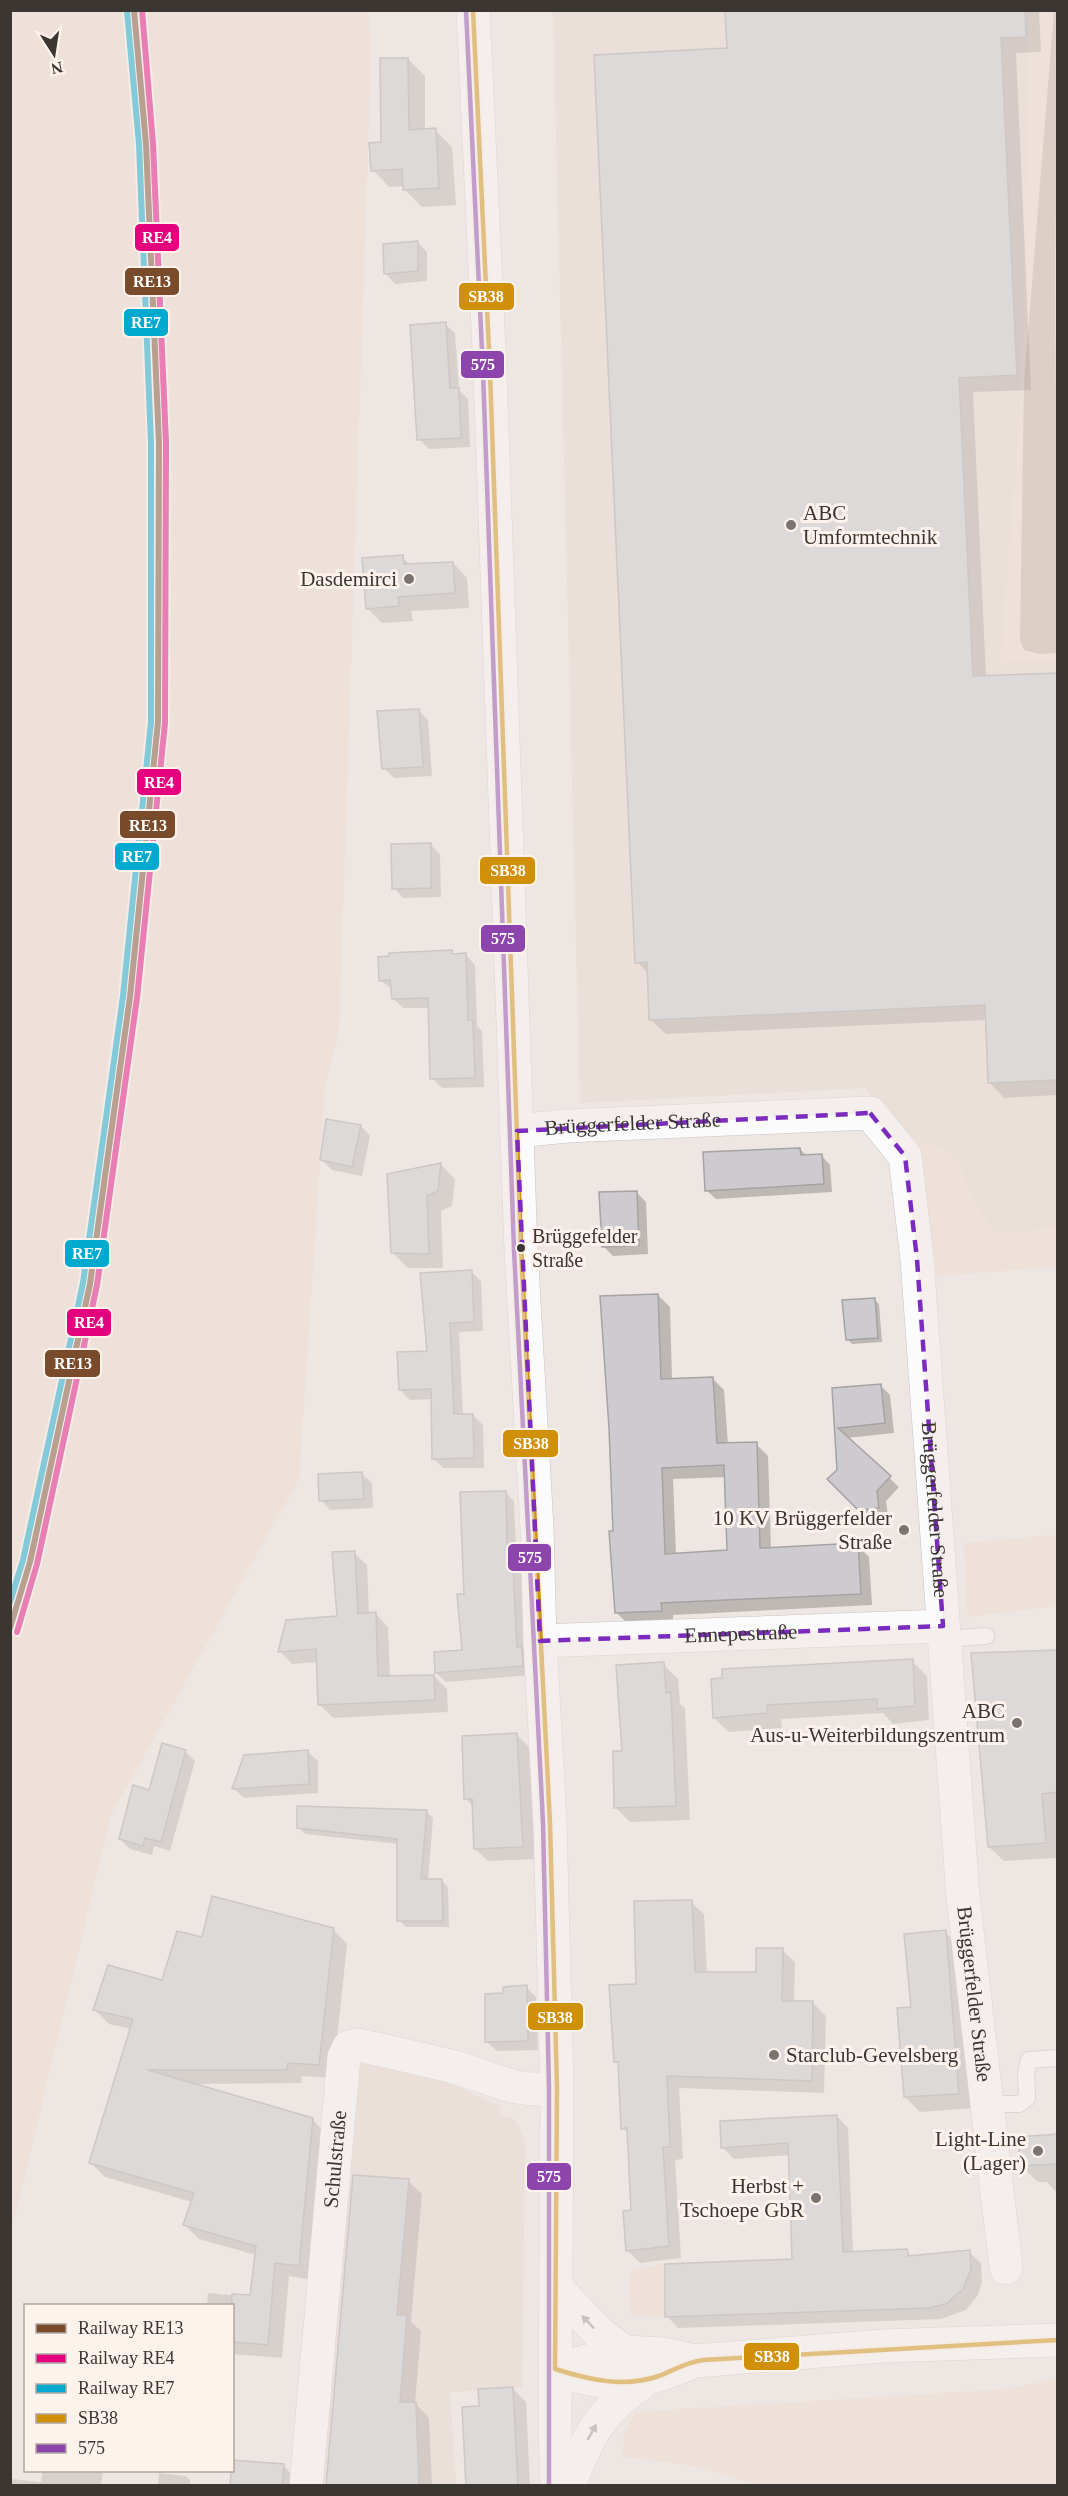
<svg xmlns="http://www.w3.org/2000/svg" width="1068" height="2496" viewBox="0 0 1068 2496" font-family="Georgia,serif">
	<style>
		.built { fill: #e6d8cf }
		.green { fill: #efdbce }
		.water { fill: #cab3a3 }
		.shadow { fill: #0003; fill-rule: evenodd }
		.building { fill: #cdcbcf; stroke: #a6a3a3; stroke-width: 1.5; fill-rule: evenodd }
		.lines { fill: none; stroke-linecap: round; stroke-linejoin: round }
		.lane-casing { stroke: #c9c4c1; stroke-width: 18 }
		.street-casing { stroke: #c9c4c1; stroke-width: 34 }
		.secondary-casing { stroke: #c9c4c1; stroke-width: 34 }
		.primary-casing { stroke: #c9c4c1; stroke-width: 34 }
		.lane { stroke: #fcfbfb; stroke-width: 16 }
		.street { stroke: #fcfbfb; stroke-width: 33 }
		.secondary { stroke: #fcfbfb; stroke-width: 33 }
		.primary { stroke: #fcfbfb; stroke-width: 33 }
		.bus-1-casing { stroke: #fdf3ec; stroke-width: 9 }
		.bus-2-casing { stroke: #fdf3ec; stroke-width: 9 }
		.bus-1 { stroke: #d1900a; stroke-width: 4.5 }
		.bus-2 { stroke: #8e44ad; stroke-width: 4.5 }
		.rail-1-casing { stroke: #fdf3ec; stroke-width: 10 }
		.rail-2-casing { stroke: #fdf3ec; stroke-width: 10 }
		.rail-3-casing { stroke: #fdf3ec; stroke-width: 10 }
		.rail-1 { stroke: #7a4b2a; stroke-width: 6 }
		.rail-2 { stroke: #e5007d; stroke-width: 6 }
		.rail-3 { stroke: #00a9ce; stroke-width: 6 }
		.oneway { fill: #9c9896 }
		.marked { fill: none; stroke: #7b2cbf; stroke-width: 4.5; stroke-dasharray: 12 8; stroke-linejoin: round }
		.poi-dot { fill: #797470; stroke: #fdf3ec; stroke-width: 2 }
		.bus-dot { fill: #3b3632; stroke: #fdf3ec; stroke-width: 2 }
		.labels { text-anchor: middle; stroke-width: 6; stroke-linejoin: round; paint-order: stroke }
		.bus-label { font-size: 20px; fill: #3b3632; stroke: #fdf3ec; text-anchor: start }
		.poi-label { font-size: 21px; fill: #3b3632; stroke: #fdf3ec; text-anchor: end }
		.street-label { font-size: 21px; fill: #3b3632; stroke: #fdf3ec }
		.line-badge { stroke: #fdf3ec; stroke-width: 2 }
		.badge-label { font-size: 16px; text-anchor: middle; font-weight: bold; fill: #fff }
	</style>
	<rect width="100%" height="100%" fill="#ede6e2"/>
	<path class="built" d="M553,11H1029L1022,391L1001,661H1057V1262L937,1276L919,1145L865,1088L580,1103Z
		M372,2061L444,2081L500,2106L499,2114L514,2119L521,2130L525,2143L522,2388L450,2392L456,2485L306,2486L357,2072L363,2063Z"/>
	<path class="green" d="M11,10L369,11L371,59L339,1030L325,1084L299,1479L111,1815L11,2233Z
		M1029,11H1057V661L1001,662L1022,391Z
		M919,1145H934L957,1158L973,1198L987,1221L997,1234L1057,1227V1267L937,1276Z
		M1057,1535V1606L968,1617L964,1543Z
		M665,2264V2317L631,2316L629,2279L633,2270Z
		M1057,2378V2485H762L684,2464L623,2457L624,2433L636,2412L1009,2389Z"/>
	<path class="water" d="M1054,11H1058L1055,288L1058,653L1039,654L1024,650L1020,640L1024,382Z"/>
	<path class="shadow" d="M727,10H1039L1041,52L1016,53L1031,390L973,392L986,677L1058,674V1095L1004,1098L990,1083L987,1020L666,1034L651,1020L649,974L637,962L729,50Z
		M408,59L425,76V130H435L452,147L456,205L422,207L405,190L404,186L389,187L373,170Z
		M418,243L427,252V281L395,284L386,274L384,245Z
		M445,324L455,333L459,390L468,399L470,447L429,449L419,439Z
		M402,557L410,565L453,563L467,578L469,608L411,611L413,621L382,623L367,608Z
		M418,710L428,720L432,776L394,778L384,768Z
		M430,844L440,854L441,897L403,898L394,888Z
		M451,952L454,956L466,955L475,965L477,1026L482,1031L484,1087L442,1088L432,1078L430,1008H403L393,998V990L380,980Z
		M361,1126L370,1136L362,1176L332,1170L322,1160Z
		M800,1149L807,1156L821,1155L830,1165L832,1192L716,1199L706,1190Z
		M440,1164L455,1179L452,1206L441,1211L443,1268H408L393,1253Z
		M636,1192L646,1202L648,1254L613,1256L603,1246Z
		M471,1272L481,1281L483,1331L459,1332L463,1416L473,1415L483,1425L484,1468H443L434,1459L433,1399L410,1400L400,1390L429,1352Z
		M658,1295L670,1307L672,1380L712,1378L724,1390L728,1445L756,1444L768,1456L771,1549L857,1545L869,1557L872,1605L673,1615V1622L628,1624L616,1612L614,1532ZM726,1477L728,1552L676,1554L673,1479Z
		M875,1300L879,1304L882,1342L852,1344L847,1339Z
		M880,1385L890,1395L894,1433L846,1438L899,1487L886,1501L888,1517L869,1519L829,1479L839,1470L834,1390Z
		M362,1474L372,1483L373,1508L330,1510L321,1500Z
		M505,1492L514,1501L516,1551L521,1556L525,1652L531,1675L446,1682L436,1673L464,1652L466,1595Z
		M354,1553L367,1565L369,1615L376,1614L388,1627L390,1678L434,1676L447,1689L448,1712L333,1718L320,1705L318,1662L292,1664L280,1651L338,1617Z
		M1058,1651V1858L1004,1861L989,1847Z
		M912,1661L927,1676L929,1720L893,1724L883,1713L781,1719L782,1728L729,1732L714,1718Z
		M663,1664L678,1679L680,1704L685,1708L690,1820L630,1822L615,1807L624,1752Z
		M516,1734L529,1747L535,1859L488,1861L475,1849L473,1806L465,1798Z
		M185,1751L195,1761L170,1851L154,1846L152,1855L130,1849L120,1839L150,1792Z
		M308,1752L318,1761V1793L244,1798L234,1789Z
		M426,1811L433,1818L428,1881H442L448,1887L449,1927H406L399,1920V1844L305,1834L298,1827Z
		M691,1902L704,1914L707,1973L757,1974L782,1950L795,1962L794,2003H813L826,2016L824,2093L679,2088L683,2159L675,2160L681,2258L640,2263L627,2250L633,2211L629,2134L623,2128L620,2066L615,2061L637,1986Z
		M333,1929L347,1944L333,2078L302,2076L301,2083L193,2084L312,2119L326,2134L313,2280L289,2276L282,2358L232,2354V2306H207L208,2293L251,2297L256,2255L199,2239L185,2225L192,2202L105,2177L91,2163L131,2029L109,2024L95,2010L163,1982L203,1938Z
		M945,1932L960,1947L974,2108L920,2112L905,2097Z
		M526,1987L536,1997L538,2050L497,2051L487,2042Z
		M837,2116L848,2128L853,2253L906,2251L913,2257L969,2252L981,2263L982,2281L978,2295L966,2310L941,2319L678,2328L667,2316L794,2261L790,2155L734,2159L722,2147Z
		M1058,2136V2194L1047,2182H1038L1021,2166Z
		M408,2181L422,2194L411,2322L421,2331L415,2403L429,2418L432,2486H327Z
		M512,2388L526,2402L530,2486H467L481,2408Z
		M284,2466L293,2476L292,2486H231Z
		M43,2470H103V2471L101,2486H10V2479L41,2482Z
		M159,2473L186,2476L190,2480V2486H158Z"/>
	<path class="building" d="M725,10H1025L1026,37L1001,38L1017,375L959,378L973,676L1058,673V1080L988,1083L985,1005L649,1020L647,962L635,963L594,55L727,48Z
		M380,58H408L409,130L436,128L439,188L403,190L402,169L371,171L369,143L381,142Z
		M418,241V271L384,274L383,244Z
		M446,322L450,388H459L461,438L417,440L410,325Z
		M403,555L404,564L453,562L455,593L398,597L399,606L366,609L362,558Z
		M419,709L423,767L382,769L377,711Z
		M431,843V888L392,889L391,844Z
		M452,950V954L466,953L468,1020H473L475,1078L430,1079L428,998L392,999L390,980L379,981L378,957L389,956V953Z
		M326,1119L361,1125L352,1167L320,1160Z
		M800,1148L801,1155L822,1154L824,1184L705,1191L703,1152Z
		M441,1163L438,1191L427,1196L429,1254L391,1253L387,1174Z
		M637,1191L639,1245L602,1247L599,1192Z
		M472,1270L474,1322L450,1323L454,1414H473L474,1458L432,1459L431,1389L399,1390L397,1352L427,1351L420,1273Z
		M658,1294L661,1379L713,1377L717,1443L757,1442L760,1548L858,1543L861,1594L661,1603L662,1611L615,1613L609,1531H613L609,1428L600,1296ZM724,1465L727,1550L665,1554L662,1468Z
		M875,1298L878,1338L846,1340L842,1300Z
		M881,1384L885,1423L838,1428L891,1476L877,1491L879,1508L858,1510L827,1479L837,1470L832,1388Z
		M362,1472L364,1499L319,1501L318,1474Z
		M506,1491L507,1545H512L517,1647H522L523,1666L435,1673L434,1652L462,1650L457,1594H464L460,1492Z
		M355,1551L358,1614L376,1612L378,1676L434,1675L435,1700L318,1705L316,1649L278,1652L286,1620L337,1616L332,1552Z
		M1058,1650V1792L1042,1794L1046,1843L988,1847L971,1653Z
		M913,1659L915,1706L877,1709V1699L767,1705L768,1713L713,1718L711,1679L722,1678V1669Z
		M664,1662L666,1693L671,1692L676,1806L614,1808L613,1751H622L616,1665Z
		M517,1733L523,1847L474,1849L472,1799H464L462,1736Z
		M162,1743L186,1750L161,1842L145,1838L143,1846L119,1839L133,1785L149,1790Z
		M308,1750L309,1784L232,1789L244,1755Z
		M297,1806L427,1810L421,1879H442L443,1921H397V1839L297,1828Z
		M212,1896L334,1928L319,2065L288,2063L287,2070H148L313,2118L299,2266L275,2263L268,2345L232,2342V2294L250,2295L256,2246L183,2225L194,2193L89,2163L133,2019L93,2010L108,1965L162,1980L177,1931L202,1937Z
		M692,1900L695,1972H756V1948H783L782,2001H813L812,2081L667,2076L670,2147H663L669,2246L626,2251L623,2211L631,2210L627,2128L621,2129L618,2062H614L609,1985L636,1984L634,1901Z
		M946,1930L959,2094L904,2097L897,2008L911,2007L904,1934Z
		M527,1985L528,2041L485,2042V1994L503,1993V1987Z
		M837,2115L843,2252L907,2249L908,2256L970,2250L971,2269L963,2289L946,2304L928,2308L665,2317V2264L792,2259L788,2143L721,2148L720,2121Z
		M1058,2134V2164L1020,2166L1018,2137Z
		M353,2175L409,2179L397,2315H407L400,2402H416L419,2486H326Z
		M513,2387L518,2486H466L462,2407L479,2406L478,2389Z
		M232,2460L284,2464L282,2486H230Z"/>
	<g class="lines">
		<g class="lane-casing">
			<path id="lane" d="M944,1639L986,1636
				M987,2104H1019L1027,2098L1026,2073L1029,2060L1058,2058"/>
		</g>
		<g class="street-casing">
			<g id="street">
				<path id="s1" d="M517,1131L567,1126L870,1113L905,1156L917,1259L963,1897L1006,2268"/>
				<path id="s2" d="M540,1641L943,1626"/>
				<path id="s3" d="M306,2486L344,2057L349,2047L359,2045C390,2052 422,2059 454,2067C497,2079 509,2093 557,2088"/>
			</g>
		</g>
		<g class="secondary-casing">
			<path id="secondary" d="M556,2287L597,2331L624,2352
				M555,2369L624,2352L664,2354L695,2361L883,2346L1058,2340
				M555,2369C618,2390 635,2386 695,2361
				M569,2486C588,2435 598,2414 643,2382"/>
		</g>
		<g class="primary-casing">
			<path id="primary" d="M473,10L490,372L521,1250L537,1528L540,1641L550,1823L557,2088L555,2426L557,2486"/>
		</g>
		<use href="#lane" class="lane"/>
		<use href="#street" class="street"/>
		<use href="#secondary" class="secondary"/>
		<use href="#primary" class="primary"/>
		<g class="bus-1-casing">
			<path id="bus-1" d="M473,10L490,372L521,1250L550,1823L557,2088L555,2369C590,2380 624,2388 659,2376C674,2370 687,2362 703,2360L1058,2340"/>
		</g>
		<g class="bus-2-casing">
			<path id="bus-2" d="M466,10L483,372L514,1250L543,1823L549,2088V2486"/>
		</g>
		<use href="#bus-1" class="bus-1"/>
		<use href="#bus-2" class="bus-2"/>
		<g class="rail-1-casing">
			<path id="rail-1" d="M10,1628L30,1562L90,1284L130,997L158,722L159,443L146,144L134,10"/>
		</g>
		<g class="rail-2-casing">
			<path id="rail-2" d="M17,1632L37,1564L97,1285L137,998L165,723L166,443L153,144L142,10"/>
		</g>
		<g class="rail-3-casing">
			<path id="rail-3" d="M10,1602L23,1560L83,1283L123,996L151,722V443L139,144L127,11"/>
		</g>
		<use href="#rail-1" class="rail-1"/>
		<use href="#rail-2" class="rail-2"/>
		<use href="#rail-3" class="rail-3"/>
	</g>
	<defs><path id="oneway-solid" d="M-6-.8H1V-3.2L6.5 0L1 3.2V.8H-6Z" transform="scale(1.5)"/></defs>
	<g class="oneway">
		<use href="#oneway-solid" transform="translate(588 2322) rotate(-134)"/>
		<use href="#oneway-solid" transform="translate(592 2432) rotate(-61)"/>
	</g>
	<path d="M0 0H1068V2496H0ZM870,1113L905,1156L917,1259L943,1626L540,1641L517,1131Z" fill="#ede6e2" fill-opacity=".55" fill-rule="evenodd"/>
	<path class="marked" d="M870,1113L905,1156L917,1259L943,1626L540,1641L517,1131Z"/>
	<g class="poi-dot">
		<circle cx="791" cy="525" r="6"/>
		<circle cx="409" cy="579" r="6"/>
		<circle cx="904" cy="1530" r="6"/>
		<circle cx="1017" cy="1723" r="6"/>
		<circle cx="774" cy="2055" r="6"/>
		<circle cx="1038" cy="2151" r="6"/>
		<circle cx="816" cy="2198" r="6"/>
	</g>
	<circle class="bus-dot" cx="521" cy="1248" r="5"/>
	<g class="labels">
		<g class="bus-label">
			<text x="532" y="1243">Brüggefelder<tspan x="532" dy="24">Straße</tspan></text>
		</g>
		<g class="poi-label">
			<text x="803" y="520" text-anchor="start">ABC<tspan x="803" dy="24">Umformtechnik</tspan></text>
			<text x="397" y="586">Dasdemirci</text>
			<text x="892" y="1525">10 KV Brüggerfelder<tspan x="892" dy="24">Straße</tspan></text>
			<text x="1005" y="1718">ABC<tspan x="1005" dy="24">Aus-u-Weiterbildungszentrum</tspan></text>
			<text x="786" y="2062" text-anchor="start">Starclub-Gevelsberg</text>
			<text x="1026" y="2146">Light-Line<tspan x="1026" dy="24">(Lager)</tspan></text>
			<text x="804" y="2193">Herbst +<tspan x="804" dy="24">Tschoepe GbR</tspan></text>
		</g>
		<g class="street-label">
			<text dy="7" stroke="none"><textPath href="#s1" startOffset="116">Brüggerfelder Straße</textPath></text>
			<text dy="7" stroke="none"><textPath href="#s1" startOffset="764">Brüggerfelder Straße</textPath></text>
			<text dy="7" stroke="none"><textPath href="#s2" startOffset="201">Ennepestraße</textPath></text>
			<text dy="7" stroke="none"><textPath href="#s1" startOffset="1250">Brüggerfelder Straße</textPath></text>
			<text dy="7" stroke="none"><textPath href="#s3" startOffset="328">Schulstraße</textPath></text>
		</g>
	</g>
	<g class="line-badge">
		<rect x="134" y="223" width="46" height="29" rx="6" fill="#e5007d"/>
		<rect x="124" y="267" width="56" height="29" rx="6" fill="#7a4b2a"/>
		<rect x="458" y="282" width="57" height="29" rx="6" fill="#d1900a"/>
		<rect x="123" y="308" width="46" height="29" rx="6" fill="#00a9ce"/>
		<rect x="460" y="350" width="45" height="29" rx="6" fill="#8e44ad"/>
		<rect x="136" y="768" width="46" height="28" rx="6" fill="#e5007d"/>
		<rect x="119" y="810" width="57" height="29" rx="6" fill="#7a4b2a"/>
		<rect x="114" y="842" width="46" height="29" rx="6" fill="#00a9ce"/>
		<rect x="479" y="856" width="57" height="29" rx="6" fill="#d1900a"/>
		<rect x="480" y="924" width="46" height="29" rx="6" fill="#8e44ad"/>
		<rect x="64" y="1239" width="46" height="29" rx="6" fill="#00a9ce"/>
		<rect x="66" y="1308" width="46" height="29" rx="6" fill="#e5007d"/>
		<rect x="44" y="1349" width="57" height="29" rx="6" fill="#7a4b2a"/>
		<rect x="502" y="1429" width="57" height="29" rx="6" fill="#d1900a"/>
		<rect x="507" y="1543" width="45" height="29" rx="6" fill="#8e44ad"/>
		<rect x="527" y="2002" width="57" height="29" rx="6" fill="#d1900a"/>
		<rect x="526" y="2162" width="46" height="29" rx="6" fill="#8e44ad"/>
		<rect x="743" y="2342" width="57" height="29" rx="6" fill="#d1900a"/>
	</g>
	<g class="badge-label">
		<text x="157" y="243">RE4</text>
		<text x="152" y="287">RE13</text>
		<text x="486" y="302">SB38</text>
		<text x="146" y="328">RE7</text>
		<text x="483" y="370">575</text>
		<text x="159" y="788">RE4</text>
		<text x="148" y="831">RE13</text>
		<text x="137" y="862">RE7</text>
		<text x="508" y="876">SB38</text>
		<text x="503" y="944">575</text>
		<text x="87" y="1259">RE7</text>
		<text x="89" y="1328">RE4</text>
		<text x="73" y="1369">RE13</text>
		<text x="531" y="1449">SB38</text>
		<text x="530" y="1563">575</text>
		<text x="555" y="2023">SB38</text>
		<text x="549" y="2182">575</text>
		<text x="772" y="2362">SB38</text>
	</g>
	<rect width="1068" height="2496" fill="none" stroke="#3b3632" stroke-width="24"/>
	<rect x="24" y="2304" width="210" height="168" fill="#fdf3ec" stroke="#afa7a2" stroke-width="1.5"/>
	<rect x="36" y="2324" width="30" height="9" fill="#7a4b2a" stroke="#afa7a2" stroke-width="1.5"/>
	<text x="78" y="2334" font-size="18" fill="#3b3632">Railway RE13</text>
	<rect x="36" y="2354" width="30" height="9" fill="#e5007d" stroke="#afa7a2" stroke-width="1.5"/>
	<text x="78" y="2364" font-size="18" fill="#3b3632">Railway RE4</text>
	<rect x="36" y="2384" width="30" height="9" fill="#00a9ce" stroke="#afa7a2" stroke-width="1.5"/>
	<text x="78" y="2394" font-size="18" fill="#3b3632">Railway RE7</text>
	<rect x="36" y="2414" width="30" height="9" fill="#d1900a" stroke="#afa7a2" stroke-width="1.5"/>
	<text x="78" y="2424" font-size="18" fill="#3b3632">SB38</text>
	<rect x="36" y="2444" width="30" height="9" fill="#8e44ad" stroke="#afa7a2" stroke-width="1.5"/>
	<text x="78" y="2454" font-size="18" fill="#3b3632">575</text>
	<g transform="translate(54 54) rotate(168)" stroke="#fdf3ec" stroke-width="4.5" paint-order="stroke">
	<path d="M0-4.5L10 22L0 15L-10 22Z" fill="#3b3632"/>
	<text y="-9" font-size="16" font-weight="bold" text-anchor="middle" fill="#3b3632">N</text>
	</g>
</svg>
